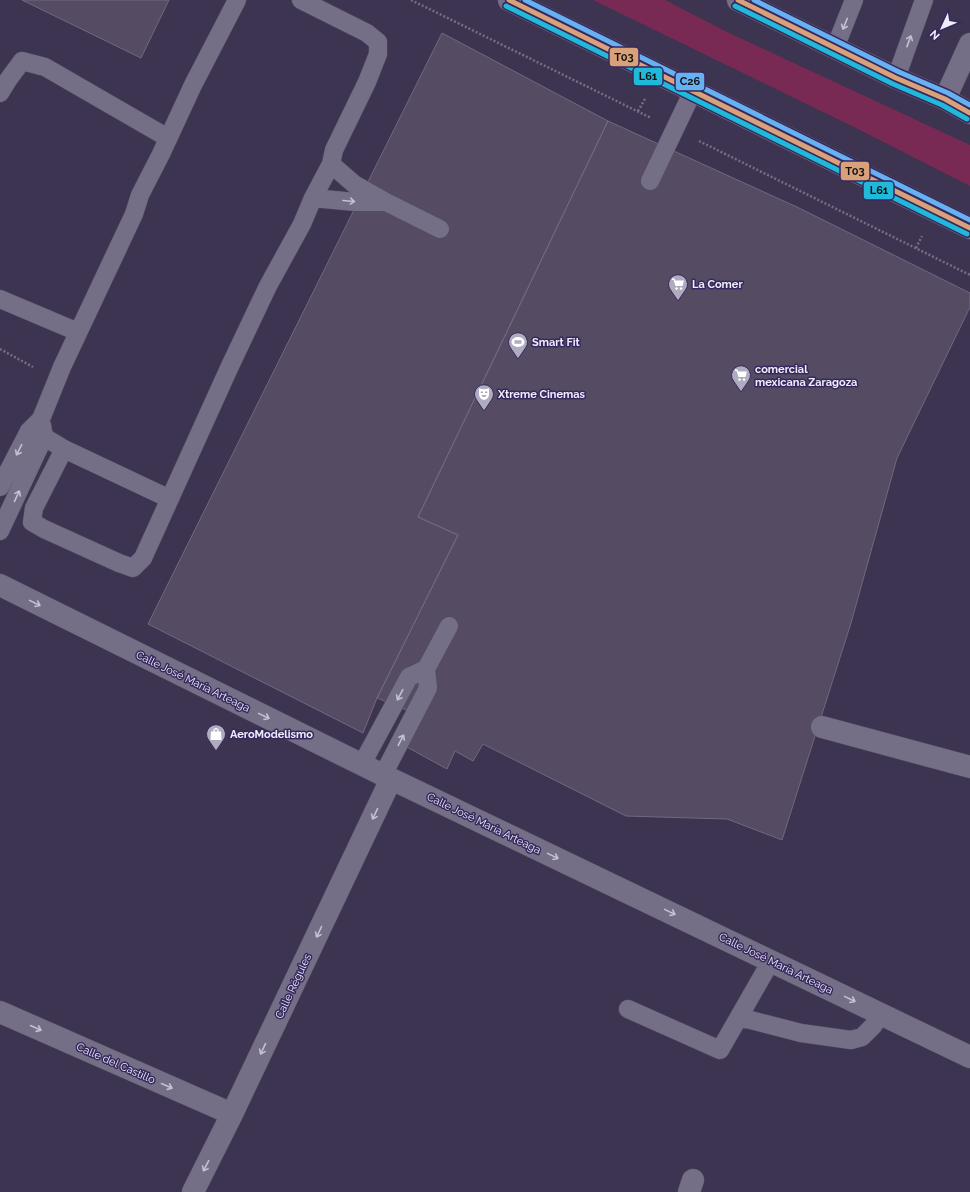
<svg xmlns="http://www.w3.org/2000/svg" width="970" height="1192" viewBox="0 0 970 1192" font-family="Raleway,sans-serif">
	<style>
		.green { fill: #792a54 }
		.building { fill: #554b63; stroke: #72687f }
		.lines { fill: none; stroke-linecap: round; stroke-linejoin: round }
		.service-casing { stroke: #554f65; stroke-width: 19 }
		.minor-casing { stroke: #554f65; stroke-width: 23 }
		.secondary-casing { stroke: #554f65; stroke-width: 23 }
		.path { stroke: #747083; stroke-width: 2.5; stroke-dasharray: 2 2; stroke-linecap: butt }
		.service { stroke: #746f86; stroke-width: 18 }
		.minor { stroke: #746f86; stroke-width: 22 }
		.secondary { stroke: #746f86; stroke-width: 22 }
		.bus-1-casing { stroke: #37285d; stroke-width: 8 }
		.bus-2-casing { stroke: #37285d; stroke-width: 8 }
		.bus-3-casing { stroke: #37285d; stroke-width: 8 }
		.bus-1 { stroke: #d9a179; stroke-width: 5 }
		.bus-2 { stroke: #20b9da; stroke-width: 5 }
		.bus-3 { stroke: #66b1f2; stroke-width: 5 }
		.oneway { stroke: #c4c1d2 }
		.labels { text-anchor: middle; stroke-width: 3; stroke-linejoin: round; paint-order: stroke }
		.poi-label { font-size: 11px; font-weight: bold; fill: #efedfb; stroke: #37285d; text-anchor: start }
		.street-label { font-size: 11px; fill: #efedfb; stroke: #37285d }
		.line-badge { stroke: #37285d; stroke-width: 1.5 }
		.pale-badge-label { font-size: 11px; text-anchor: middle; font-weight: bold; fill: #111 }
	</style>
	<rect width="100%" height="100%" fill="#3c3451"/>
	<path class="green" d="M593,0H665L727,32L970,145V186L856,128Z"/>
	<path class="building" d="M22,0H169L141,58Z
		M442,33L608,121L418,517L458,535L377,698L363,733L148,624Z
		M608,121L799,208L970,293V307L897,458L851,623L782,840L727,819L626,816L483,744L473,761L455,751L447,769L405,746L419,715L377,698L458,535L418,517Z"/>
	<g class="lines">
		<g class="service-casing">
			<path id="service" d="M835,48L854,0
				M896,78L924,0
				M0,93L8,80L22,61L45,67L168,138
				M331,164L354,184L386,202L440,229
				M650,181L693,91
				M313,198L355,202H384
				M0,299L78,332
				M29,431L44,437L64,449L170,499
				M64,449L34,508L32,522L44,529L119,563L133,568L143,558L230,366L268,286L302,224L313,198L331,164L334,150L367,82L378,54V42L367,33L301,0
				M0,487L29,431L41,419L62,367L134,214L140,195L161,154L193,85L237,0
				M0,531L44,437L42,425
				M362,764L409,677L426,669
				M383,775L428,688L426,669L449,626
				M628,1009L720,1050L771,961
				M739,1017L801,1033L851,1040L862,1037L873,1026L881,1014"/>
		</g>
		<g class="minor-casing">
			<path id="minor" d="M945,99L970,44
				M0,585L383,775L970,1057
				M822,727L970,767
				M0,1012L232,1114
				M193,1192L232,1114L391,779
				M689,1192L693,1180"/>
		</g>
		<g class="secondary-casing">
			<path id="secondary" d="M509,0L970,228
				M738,0L896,78L945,99L970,113"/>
		</g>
		<path class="path" d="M411,0L651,118
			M638,111L645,99
			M699,141L970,275
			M916,248L922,236
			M0,349L33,367"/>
		<use href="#service" class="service"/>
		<use href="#minor" class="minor"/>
		<use href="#secondary" class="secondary"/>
		<g class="bus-1-casing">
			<path id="bus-1" d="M509,0L970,228
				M738,0L896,78L945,99L970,113"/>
		</g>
		<g class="bus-2-casing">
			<path id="bus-2" d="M506,6L967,234
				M735,6L893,84L942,105L967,119"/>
		</g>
		<g class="bus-3-casing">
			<path id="bus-3" d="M525,0L970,220
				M754,0L899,72L948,93L970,105"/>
		</g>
		<use href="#bus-1" class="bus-1"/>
		<use href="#bus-2" class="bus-2"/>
		<use href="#bus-3" class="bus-3"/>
	</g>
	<defs><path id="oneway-shaft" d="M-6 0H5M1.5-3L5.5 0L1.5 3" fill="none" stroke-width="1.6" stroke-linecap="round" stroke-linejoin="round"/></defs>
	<g class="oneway">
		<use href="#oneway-shaft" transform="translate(845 24) rotate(112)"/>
		<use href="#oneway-shaft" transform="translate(909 41) rotate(-70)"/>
		<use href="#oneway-shaft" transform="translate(349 201) rotate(5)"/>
		<use href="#oneway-shaft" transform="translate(19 450) rotate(117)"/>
		<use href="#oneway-shaft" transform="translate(17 496) rotate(-65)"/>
		<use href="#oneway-shaft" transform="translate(35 603) rotate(26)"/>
		<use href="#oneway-shaft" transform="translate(400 695) rotate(118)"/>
		<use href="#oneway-shaft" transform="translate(264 716) rotate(26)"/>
		<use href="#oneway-shaft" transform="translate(401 740) rotate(-63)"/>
		<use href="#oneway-shaft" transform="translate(375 814) rotate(115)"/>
		<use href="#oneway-shaft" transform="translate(553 856) rotate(26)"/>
		<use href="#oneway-shaft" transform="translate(670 912) rotate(26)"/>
		<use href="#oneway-shaft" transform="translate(319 932) rotate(115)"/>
		<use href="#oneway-shaft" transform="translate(850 999) rotate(26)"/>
		<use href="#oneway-shaft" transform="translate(36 1028) rotate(24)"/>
		<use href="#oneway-shaft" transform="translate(263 1049) rotate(115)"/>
		<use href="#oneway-shaft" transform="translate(167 1086) rotate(24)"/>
		<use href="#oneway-shaft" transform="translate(206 1166) rotate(117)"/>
	</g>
	<defs>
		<g id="supermarket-pin" transform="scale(1)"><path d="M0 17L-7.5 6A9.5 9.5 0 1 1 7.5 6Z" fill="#b0acc0" stroke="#37285d"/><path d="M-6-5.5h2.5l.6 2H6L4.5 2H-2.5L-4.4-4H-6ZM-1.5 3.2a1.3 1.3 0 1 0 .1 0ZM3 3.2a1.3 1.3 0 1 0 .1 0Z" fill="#fff"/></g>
		<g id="stadium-pin" transform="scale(1)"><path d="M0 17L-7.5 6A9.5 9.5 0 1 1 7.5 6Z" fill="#b0acc0" stroke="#37285d"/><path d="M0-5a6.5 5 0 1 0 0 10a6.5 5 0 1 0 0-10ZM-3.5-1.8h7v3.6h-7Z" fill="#fff"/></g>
		<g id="theatre-pin" transform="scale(1)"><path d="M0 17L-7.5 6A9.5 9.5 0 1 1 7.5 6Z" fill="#b0acc0" stroke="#37285d"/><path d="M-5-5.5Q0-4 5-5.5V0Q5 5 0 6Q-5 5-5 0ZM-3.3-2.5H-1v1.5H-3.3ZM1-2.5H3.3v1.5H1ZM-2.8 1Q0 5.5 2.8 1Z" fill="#fff"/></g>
		<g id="shop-pin" transform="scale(1)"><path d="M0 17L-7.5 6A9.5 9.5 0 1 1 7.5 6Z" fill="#b0acc0" stroke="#37285d"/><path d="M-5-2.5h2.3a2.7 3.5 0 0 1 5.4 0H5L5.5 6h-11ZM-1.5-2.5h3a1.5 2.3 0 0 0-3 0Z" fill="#fff"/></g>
	</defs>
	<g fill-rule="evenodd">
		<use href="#supermarket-pin" x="678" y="284"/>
		<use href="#stadium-pin" x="518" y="342"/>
		<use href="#supermarket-pin" x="741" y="375"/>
		<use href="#theatre-pin" x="484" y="394"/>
		<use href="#shop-pin" x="216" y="734"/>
	</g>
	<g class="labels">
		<g class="poi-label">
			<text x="692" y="288">La Comer</text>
			<text x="532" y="346">Smart Fit</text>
			<text x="755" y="373">comercial<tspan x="755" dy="13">mexicana Zaragoza</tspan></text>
			<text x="498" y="398">Xtreme Cinemas</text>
			<text x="230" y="738">AeroModelismo</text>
		</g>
		<g class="street-label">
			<text transform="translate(193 681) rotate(26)" y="4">Calle José María Arteaga</text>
			<text transform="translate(484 823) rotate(26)" y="4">Calle José María Arteaga</text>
			<text transform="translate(776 963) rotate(26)" y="4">Calle José María Arteaga</text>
			<text transform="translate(293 986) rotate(-65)" y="4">Calle Régules</text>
			<text transform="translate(116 1063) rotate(24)" y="4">Calle del Castillo</text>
		</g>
	</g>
	<g class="line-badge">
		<rect x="609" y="47" width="30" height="20" rx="4" fill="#d9a179"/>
		<rect x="633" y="67" width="30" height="19" rx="4" fill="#20b9da"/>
		<rect x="675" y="72" width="30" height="19" rx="4" fill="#66b1f2"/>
		<rect x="840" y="161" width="30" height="20" rx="4" fill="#d9a179"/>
		<rect x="863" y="181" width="31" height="19" rx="4" fill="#20b9da"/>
	</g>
	<g class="pale-badge-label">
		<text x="624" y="61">T03</text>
		<text x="648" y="80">L61</text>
		<text x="690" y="85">C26</text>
		<text x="855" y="175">T03</text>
		<text x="879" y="194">L61</text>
	</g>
	<g transform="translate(942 28) rotate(226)" stroke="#37285d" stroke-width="3" paint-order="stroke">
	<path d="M0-3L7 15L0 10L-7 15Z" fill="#efedfb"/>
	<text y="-6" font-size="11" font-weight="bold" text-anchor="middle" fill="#efedfb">N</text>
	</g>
</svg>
